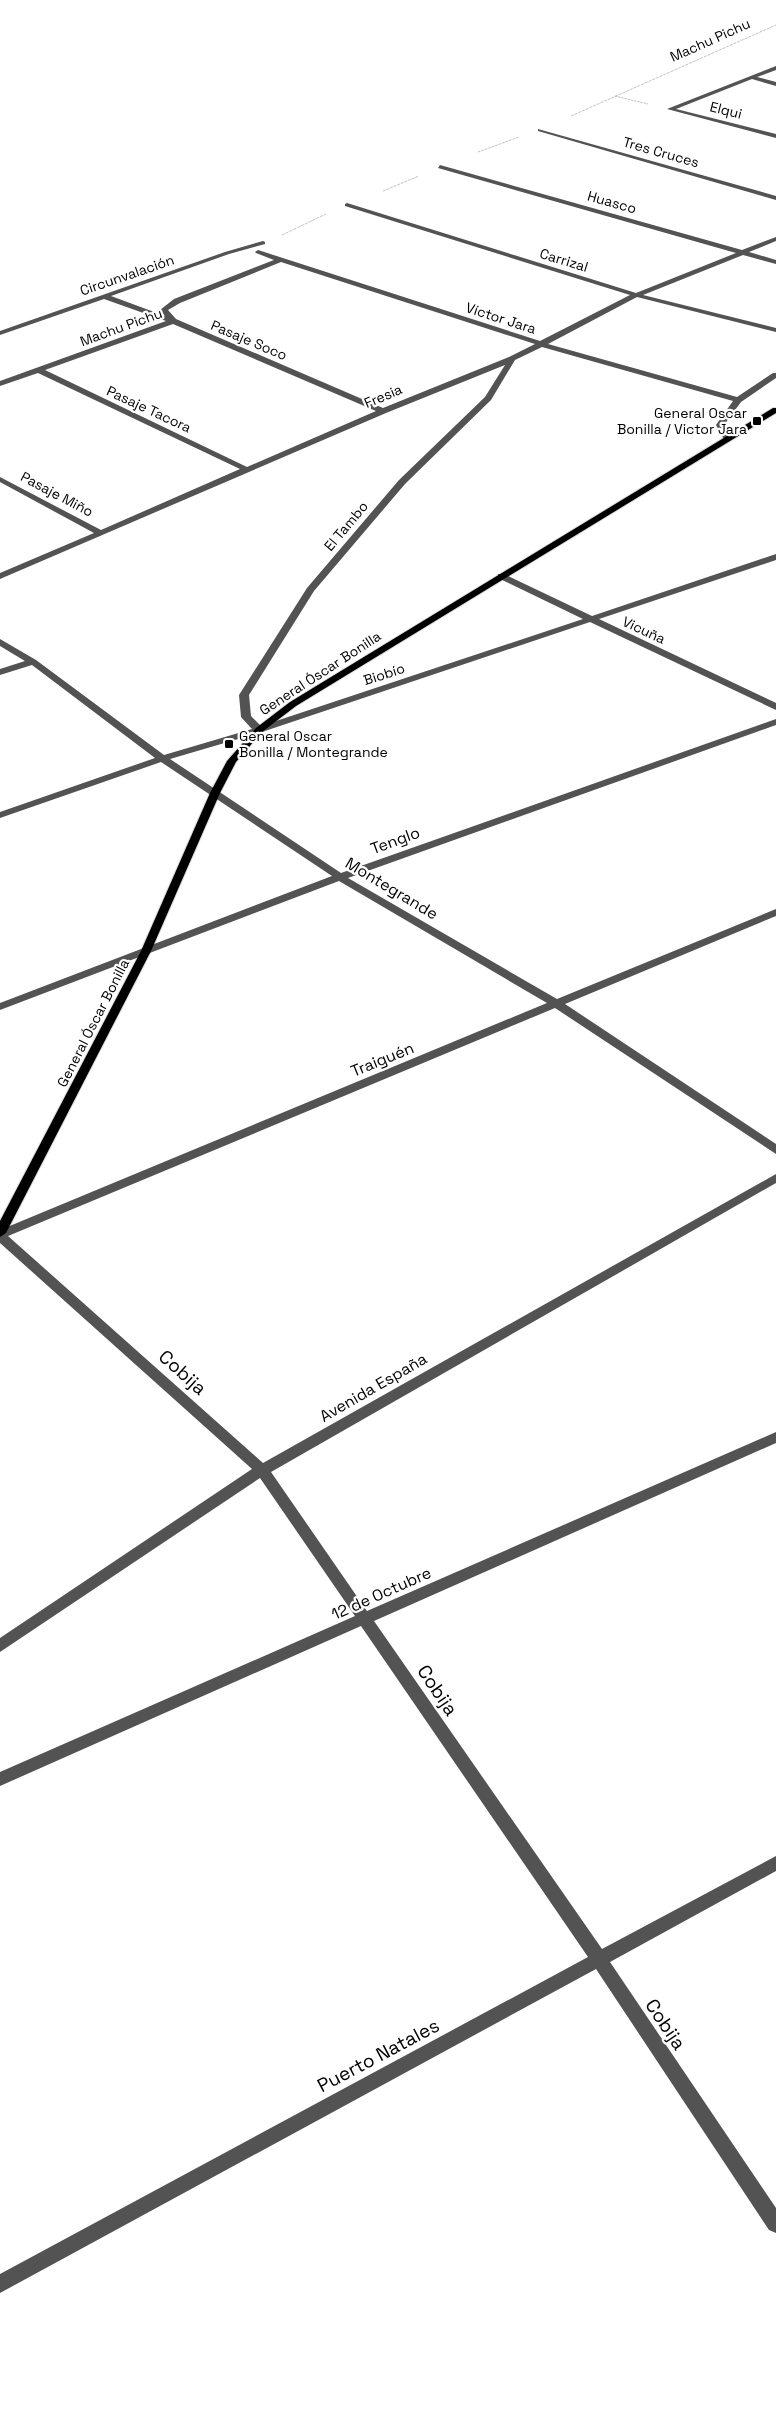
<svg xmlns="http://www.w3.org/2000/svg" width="776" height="2427" viewBox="0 0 776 2427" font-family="'Space Grotesk',sans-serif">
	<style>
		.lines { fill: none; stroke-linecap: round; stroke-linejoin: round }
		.major-casing { stroke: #dbdbdb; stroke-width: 2 }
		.path { stroke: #757575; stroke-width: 1; stroke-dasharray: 0.5 1; stroke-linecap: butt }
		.minor { fill: #535353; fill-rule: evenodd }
		.major { fill: #000; fill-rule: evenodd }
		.poi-dot { fill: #000; stroke: #fff; stroke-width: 2 }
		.labels { text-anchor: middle; stroke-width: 4.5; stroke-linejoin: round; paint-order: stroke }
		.far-street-label { font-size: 14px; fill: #000; stroke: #fff }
		.far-poi-label { font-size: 14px; fill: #000; stroke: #fff; text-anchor: end }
		.street-label { font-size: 16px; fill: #000; stroke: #fff }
		.near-street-label { font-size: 19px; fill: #000; stroke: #fff }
	</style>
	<rect width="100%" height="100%" fill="#fff"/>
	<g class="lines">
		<g class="major-casing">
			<path id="major" d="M773,408H776V413L296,706L262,732L236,762L220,793L151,951L6,1233L0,1237V1221L141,951L210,793L227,761L256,728L290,702Z"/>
		</g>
		<path class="path" d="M615,96L648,104
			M571,116L776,25
			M478,152L519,137
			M383,191L419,176
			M282,235L326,214"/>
		<path class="minor" d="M776,66V70L757,77L776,82V86L752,79L676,109L776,134V138L667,109Z
			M538,129L776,196V200L538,131Z
			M440,165L742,250L776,237V241L749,252L776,260V264L743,255L643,295L776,328V332L637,297L548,344L737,397L773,373H776V378L741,402L724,425L732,439L728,441H725L716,425L733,401L542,347L515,360L491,400L405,484L314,591L249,695L251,716L261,726L583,619L498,578V574H504L592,616L776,554V560L599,619L776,703V710L590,622L262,732L170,759L341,873L776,719V725L348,878L557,999L776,909V916L565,1004L776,1144V1154L555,1008L8,1236L263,1463L776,1174V1183L271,1472L367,1611L776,1432V1443L374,1621L602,1949L776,1856V1871L610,1962L776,2208V2233L769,2230L596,1969L0,2293V2274L588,1957L361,1626L0,1786V1772L355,1616L260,1478L0,1652V1638L252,1469L0,1243V1230L547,1003L339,881L0,1010V1003L332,876L161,762L0,818V812L155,758L32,665L0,675V669L25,661L0,646V639L36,660L164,755L252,729L241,717L239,695L307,588L399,480L485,397L505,365L386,413L0,579V573L94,533L0,482V477L101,530L240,469L38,373L0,386V381L166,321L104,299L0,335V331L225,252L263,241L265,242V244L229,254L111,296L165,316L160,310L174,299L274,260L256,253L255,252L258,250L540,341L630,295L345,206V204L347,203L636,293L736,253L438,168ZM281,262L535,344L509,357L383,408L176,319L168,310L180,303ZM173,324L376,411L247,467L45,370Z"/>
		<use href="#major" class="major"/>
	</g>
	<g class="poi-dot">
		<rect x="752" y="416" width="10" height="10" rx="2.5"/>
		<rect x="224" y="739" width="10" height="10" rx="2.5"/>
	</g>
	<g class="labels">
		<g class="far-street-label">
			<text transform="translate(710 40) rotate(-24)" y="5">Machu Pichu</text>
			<text transform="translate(726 110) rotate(14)" y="5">Elqui</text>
			<text transform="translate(661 152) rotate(16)" y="5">Tres Cruces</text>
			<text transform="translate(612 202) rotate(16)" y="5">Huasco</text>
			<text transform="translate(564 260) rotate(17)" y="5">Carrizal</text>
			<text transform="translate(127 275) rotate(-19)" y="5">Circunvalación</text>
			<text transform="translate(501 318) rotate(18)" y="5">Víctor Jara</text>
			<text transform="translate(121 327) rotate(-20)" y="5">Machu Pichu</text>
			<text transform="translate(249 340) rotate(23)" y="5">Pasaje Soco</text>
			<text transform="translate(383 396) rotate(-23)" y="5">Fresia</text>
			<text transform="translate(149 409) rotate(25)" y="5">Pasaje Tacora</text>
			<text transform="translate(57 494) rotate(28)" y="5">Pasaje Miño</text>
			<text transform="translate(346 526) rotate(-50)" y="5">El Tambo</text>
			<text transform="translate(644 630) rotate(25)" y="5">Vicuña</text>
			<text transform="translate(320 673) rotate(-33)" y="5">General Óscar Bonilla</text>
			<text transform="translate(384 674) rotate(-18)" y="5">Biobío</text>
			<text transform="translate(93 1023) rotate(-63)" y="5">General Óscar Bonilla</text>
		</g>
		<g class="far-poi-label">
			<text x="747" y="418">General Oscar<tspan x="747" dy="16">Bonilla / Victor Jara</tspan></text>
			<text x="239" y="741" text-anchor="start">General Oscar<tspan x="239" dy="16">Bonilla / Montegrande</tspan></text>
		</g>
		<g class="street-label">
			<text transform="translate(395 840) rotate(-20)" y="6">Tenglo</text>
			<text transform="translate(392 888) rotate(31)" y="6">Montegrande</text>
			<text transform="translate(382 1059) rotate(-22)" y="6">Traiguén</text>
			<text transform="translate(373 1387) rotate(-30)" y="6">Avenida España</text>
			<text transform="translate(381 1593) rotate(-24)" y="6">12 de Octubre</text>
		</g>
		<g class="near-street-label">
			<text transform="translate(183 1372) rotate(42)" y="7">Cobija</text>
			<text transform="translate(438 1690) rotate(56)" y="7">Cobija</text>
			<text transform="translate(666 2024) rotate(56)" y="7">Cobija</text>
			<text transform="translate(378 2055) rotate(-28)" y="7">Puerto Natales</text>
		</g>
	</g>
</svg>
